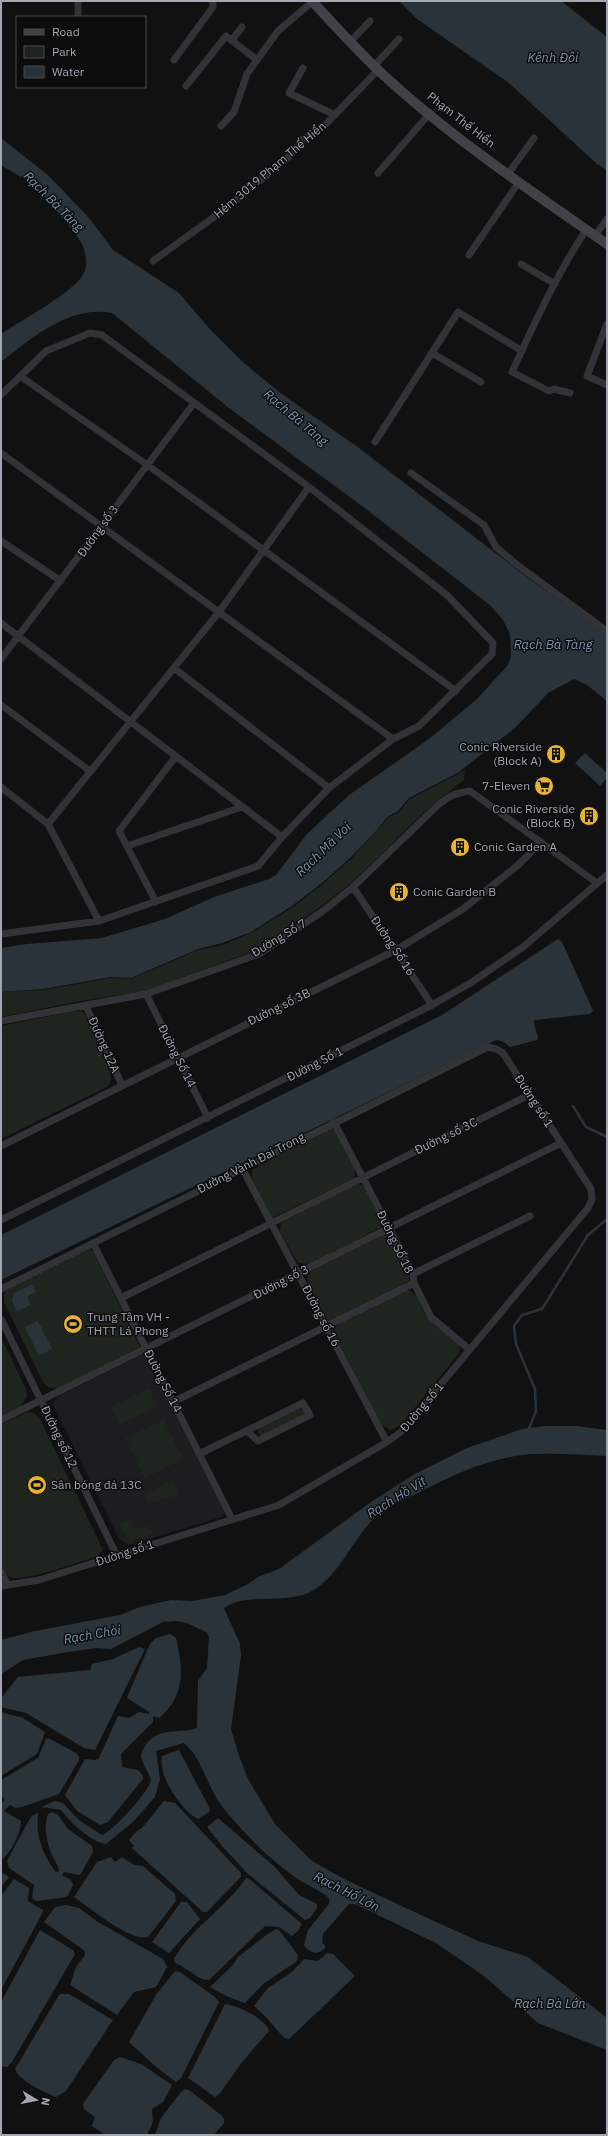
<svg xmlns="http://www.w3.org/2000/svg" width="608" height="2136" viewBox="0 0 608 2136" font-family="'IBM Plex Sans',sans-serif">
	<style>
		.built { fill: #1d1d1f }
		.green { fill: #1e251f }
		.water { fill: #2b333a }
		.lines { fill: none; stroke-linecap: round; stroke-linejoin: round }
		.stream { stroke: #2b333a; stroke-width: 2.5 }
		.minor { stroke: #323337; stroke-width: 7 }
		.secondary { stroke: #404247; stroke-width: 10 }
		.labels { text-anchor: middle; stroke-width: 3; stroke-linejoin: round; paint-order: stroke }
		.street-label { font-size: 12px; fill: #a3a7b2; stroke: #0c0c0d }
		.poi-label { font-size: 12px; fill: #a3a7b2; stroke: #0c0c0d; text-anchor: start }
		.water-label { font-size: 13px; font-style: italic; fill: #7b93ac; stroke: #0c0c0d }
	</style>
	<rect width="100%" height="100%" fill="#111112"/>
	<path class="built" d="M139,1356H144L148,1359L225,1512L222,1517L129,1545L119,1539L53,1405L55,1400L59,1396Z"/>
	<path class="green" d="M465,770L464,780L433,804L350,884L320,907L257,950L145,991L86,1000L1,1017V994L4,992L42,990L111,978L131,979L198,950L223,945L251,933L293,907L323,884L351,859L389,817L398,813L410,799Z
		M74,1011H82L86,1016L111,1072V1081L107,1087L1,1139V1026Z
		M330,1128L335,1129L356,1168L354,1178L272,1218L252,1179V1170Z
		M356,1184L363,1185L381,1219V1227L310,1264L298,1263L280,1232L281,1223Z
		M384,1234C392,1236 412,1273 409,1281L329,1322L327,1321L308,1284L307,1274L311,1270Z
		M89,1249L93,1251L140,1347L58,1389L48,1387L43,1382L4,1302V1295L7,1289Z
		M407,1290C420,1293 420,1308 427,1317C436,1328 461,1337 460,1352L400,1426L390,1430L381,1424L334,1333L335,1327L339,1324Z
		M1,1337L26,1389L27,1396L21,1406L1,1416Z
		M149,1388L157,1407L119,1425L111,1407Z
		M301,1408L305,1412V1415L261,1436L258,1433V1428Z
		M27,1412L34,1413L40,1419L103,1550L98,1556C83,1561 21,1583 10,1577C5,1575 3,1569 1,1564V1425Z
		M164,1420L183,1459L145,1478L125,1438Z
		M174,1480L178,1495L148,1504L145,1494Z
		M131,1519L133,1527L141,1529L150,1526L153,1534L132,1540L127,1539L119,1523Z"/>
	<path class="water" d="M399,1H561L607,37V170L597,164L509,83L417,19Z
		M1,138L49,176L89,218L113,250L179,293L208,327L244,363L279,392L359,448L524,575L607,634V701L587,685L574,679L548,693L515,728L459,772L409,798L397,812L388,816L375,832L350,858L322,883L292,906L251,932L222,943L198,949L131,978L111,977L43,989L1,992V948L27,944L102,938L165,919L214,897L269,879L277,874L307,834L349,795L429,739L477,699L507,666L511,657L510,634L503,620L490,605L362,506L229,408L112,313C69,305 32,338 1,362V334C20,321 76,291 84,273C88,264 86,254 83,246C77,232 40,191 27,181C18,175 9,170 1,165Z
		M585,753L607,773V778L600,786L575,763Z
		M558,939L562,942L591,1006L593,1011L590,1014L535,1020L534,1023L538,1037L537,1040L510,1047L502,1041L496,1040L1,1280V1235L442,1015Z
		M33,1284L36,1291L28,1296L30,1305L17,1312L12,1301L14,1293Z
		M38,1321L52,1349L39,1356L25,1327Z
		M546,1426H576L607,1430V1456C584,1455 560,1453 537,1454C496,1455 456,1473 420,1492C408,1498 393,1503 382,1511C354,1533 343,1573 312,1591C288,1605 244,1592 224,1608L240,1644L241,1656L231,1729L238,1753L248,1779L275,1824L312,1861L346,1880L421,1915L478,1941L528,1957L607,2018V2050L538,2023L484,1976L436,1943L355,1904H349L323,1934L322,1943L325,1945V1948C318,1956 309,1953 304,1945L308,1930L329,1904V1898C320,1890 308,1886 298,1879C270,1860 242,1832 221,1805C207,1786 202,1758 184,1743L156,1751L160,1779L155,1797L134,1821L106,1844C91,1842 70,1822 61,1810L41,1807L55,1801L63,1803L79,1820L102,1835C114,1830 148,1793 151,1780C149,1773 144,1767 142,1760C140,1756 141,1752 144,1748C157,1725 177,1735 197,1728L198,1681L207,1668L209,1637L206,1632L187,1623L176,1621L163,1622L111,1649L97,1648L68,1652L23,1660L1,1674V1640L35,1631L120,1615L140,1607L171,1600L192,1601L225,1595L248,1584L258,1577L279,1569L371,1502L413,1475L467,1448L522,1429Z
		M170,1634L176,1638C183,1669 186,1695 159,1718L153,1716V1722L121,1754L122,1767L138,1770L143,1776V1779L108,1822L100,1825L77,1811L65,1795L85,1759L95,1760L99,1758L118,1716L129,1718L139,1712L149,1714V1712L127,1698L128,1695L150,1644L156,1638Z
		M139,1647L145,1649L95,1750L84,1748L26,1713L1,1707L2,1697L18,1677L90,1670L92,1664L113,1659Z
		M1,1712L23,1718L45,1732L37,1754L1,1776Z
		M48,1738L76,1753L79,1757V1760L59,1794L22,1807L16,1808L10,1805L4,1811L21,1821C21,1832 11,1854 1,1860V1804L5,1800L1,1795V1780L38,1758L46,1739Z
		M179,1750L210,1809L209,1812L198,1819C181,1810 158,1776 162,1756Z
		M164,1801L175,1803L241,1873V1877L207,1912H203L132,1848L134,1846L129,1840L137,1831L142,1828Z
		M52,1812L58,1815L68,1829L92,1846L93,1852L80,1875L64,1872L62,1875L71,1880L73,1885L67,1897L36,1901L32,1898L34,1885L9,1868L7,1861L29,1820L32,1816L38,1813C38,1819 37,1826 38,1832C40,1846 47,1861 56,1872L59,1871C59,1866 55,1862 53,1857C47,1844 43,1828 48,1814Z
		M218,1818L275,1867L299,1895L317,1904V1908L310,1918L305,1920L247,1873L222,1846L207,1827Z
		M111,1857L115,1862L122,1857L134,1865L143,1866L175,1894L176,1901L148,1937C130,1942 89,1907 74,1897L97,1862Z
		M1,1872L9,1877L1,1887Z
		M246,1878H248L302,1924L298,1931L292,1936L279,1927L265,1926L209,1980C198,1981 186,1966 175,1963L174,1959C192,1927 226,1908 246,1878Z
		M14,1879L29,1888L28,1901L43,1910V1912L1,1990V1896Z
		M181,1902H187L200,1919L169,1953L152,1942Z
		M66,1905L79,1908L98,1922L163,1959L167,1967L156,1987L134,1992L117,2015L70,1985L76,1967L85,1955V1951L44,1922L55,1907Z
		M278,1929L298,1955L297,1961L263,1984L245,2003L226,1996L210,1987L232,1966L238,1957L265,1936L274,1930Z
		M40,1930L73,1950L75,1954L12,2062L7,2067L1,2066V2002Z
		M327,1953L333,1954L355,1976L289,2039L284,2038L265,2016L254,2006L268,1988L292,1972L304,1959L318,1961Z
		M175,1971L180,1972L215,1997L219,2002L181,2078L176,2082L155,2066L129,2042L156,1995Z
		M61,1994H69L113,2020L66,2091L56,2097C45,2093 18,2080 15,2069L59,1995Z
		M225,2004C237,2005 266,2019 269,2031L243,2061L220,2093L215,2097L188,2078Z
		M120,2057L141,2064L172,2085L163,2102L152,2109L153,2122L147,2135H105L92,2126L95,2117L84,2109L83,2104L114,2060Z
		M185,2089L189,2090L221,2115L224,2119V2123L214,2135H155L161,2118L181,2092Z"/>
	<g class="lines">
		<path class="stream" d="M573,1106L586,1127L607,1137
			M528,1431L536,1411L535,1389L516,1344L514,1326L522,1315L542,1309L588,1235L607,1219"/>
		<path class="minor" d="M78,17V1
			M232,40L242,27
			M350,42L370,21
			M174,60L213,7V1
			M374,66L399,39
			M303,68L289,93L335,115
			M186,86L226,36L257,60
			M221,126L234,112L247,74L257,60L278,31L313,1
			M378,173L430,113
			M508,174L534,138
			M595,236L607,219
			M469,255L519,182
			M153,261L232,204L291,155L302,140L325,125L378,70
			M521,264L555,284
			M607,324L587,376L607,385
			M432,353L481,382
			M20,376L146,464L456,691
			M570,393L554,389L549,391L512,372C534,324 557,274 586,230
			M1,395L46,351L90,333L102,335L309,487L447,595L493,643L492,654L419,726L393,739L329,788L282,837L258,866L99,921L1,934
			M375,442L458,312L522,351
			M1,453L393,739
			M411,473L484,525L496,547L516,564L607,631
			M1,541L61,581
			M1,623L282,837
			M1,659L194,403
			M174,668L329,788
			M1,705L90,771
			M1,787L48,824L99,921
			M48,824L219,612L309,487
			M127,846L242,807
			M353,887L432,1005
			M156,902L119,831L176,756
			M146,994L208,1118
			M86,1006L122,1085
			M1,1021L146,994L259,954L323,911L353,887L436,807C447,797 455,793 470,791L597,883
			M334,1122L413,1274L414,1283L431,1317L470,1350
			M1,1146L396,950L463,909L517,866L541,842
			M242,1168L387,1442
			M1,1220L432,1005L472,982L523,947L607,875
			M93,1243L232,1519
			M413,1274L530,1216
			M1,1289L488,1047L496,1049L503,1053L591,1189L592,1199L588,1208L401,1432L387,1442L279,1505L39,1580L1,1586
			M121,1298L529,1095
			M1,1319L117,1556
			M173,1402L414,1283
			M1,1420L561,1143
			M199,1454L303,1403L310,1415L258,1441L247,1431
			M1,1572L8,1585"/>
		<path class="secondary" d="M312,1C333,24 354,47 377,69C446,134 529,190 607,244"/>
	</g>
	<defs>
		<g id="building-disc" transform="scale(1)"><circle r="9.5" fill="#e8b333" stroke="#0c0c0d"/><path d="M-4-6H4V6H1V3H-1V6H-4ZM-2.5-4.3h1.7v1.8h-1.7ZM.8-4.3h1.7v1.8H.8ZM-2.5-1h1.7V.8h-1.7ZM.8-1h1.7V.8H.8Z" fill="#111"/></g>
		<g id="supermarket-disc" transform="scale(1)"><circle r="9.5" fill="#e8b333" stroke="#0c0c0d"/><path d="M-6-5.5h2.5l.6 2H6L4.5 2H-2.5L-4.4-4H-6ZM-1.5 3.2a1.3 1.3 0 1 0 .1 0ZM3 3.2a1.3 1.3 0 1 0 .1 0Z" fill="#111"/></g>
		<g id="stadium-disc" transform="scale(1)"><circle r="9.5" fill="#e8b333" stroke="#0c0c0d"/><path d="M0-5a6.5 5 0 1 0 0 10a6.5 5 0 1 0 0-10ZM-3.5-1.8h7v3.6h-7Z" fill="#111"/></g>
	</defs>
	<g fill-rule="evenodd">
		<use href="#building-disc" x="556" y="754"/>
		<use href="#supermarket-disc" x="544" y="786"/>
		<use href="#building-disc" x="589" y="816"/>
		<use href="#building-disc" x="460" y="847"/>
		<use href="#building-disc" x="399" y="892"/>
		<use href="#stadium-disc" x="73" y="1324"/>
		<use href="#stadium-disc" x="37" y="1485"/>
	</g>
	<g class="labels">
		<g class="street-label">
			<text transform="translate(461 120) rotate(38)" y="4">Phạm Thế Hiển</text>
			<text transform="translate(270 170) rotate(-40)" y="4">Hẻm 3019 Phạm Thế Hiển</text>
			<text transform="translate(98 531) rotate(-54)" y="4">Đường số 3</text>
			<text transform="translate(279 938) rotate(-31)" y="4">Đường Số 7</text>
			<text transform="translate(393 946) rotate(56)" y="4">Đường Số 16</text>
			<text transform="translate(279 1007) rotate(-26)" y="4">Đường số 3B</text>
			<text transform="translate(104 1045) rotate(66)" y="4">Đường 12A</text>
			<text transform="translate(177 1056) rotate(63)" y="4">Đường Số 14</text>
			<text transform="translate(315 1064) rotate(-27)" y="4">Đường Số 1</text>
			<text transform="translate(534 1101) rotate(57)" y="4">Đường số 1</text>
			<text transform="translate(446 1136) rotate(-26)" y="4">Đường số 3C</text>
			<text transform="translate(251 1163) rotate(-27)" y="4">Đường Vành Đai Trong</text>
			<text transform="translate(395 1242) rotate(64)" y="4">Đường Số 18</text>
			<text transform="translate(281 1282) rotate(-27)" y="4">Đường số 3</text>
			<text transform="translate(321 1316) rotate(62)" y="4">Đường số 16</text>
			<text transform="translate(163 1381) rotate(63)" y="4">Đường Số 14</text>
			<text transform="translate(422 1407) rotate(-50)" y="4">Đường số 1</text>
			<text transform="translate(59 1437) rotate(64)" y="4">Đường số 12</text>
			<text transform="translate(125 1553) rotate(-18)" y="4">Đường số 1</text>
		</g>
		<g class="poi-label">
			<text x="542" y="751" text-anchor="end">Conic Riverside<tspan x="542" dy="14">(Block A)</tspan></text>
			<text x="530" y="790" text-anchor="end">7-Eleven</text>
			<text x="575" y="813" text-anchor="end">Conic Riverside<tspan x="575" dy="14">(Block B)</tspan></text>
			<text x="474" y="851">Conic Garden A</text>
			<text x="413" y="896">Conic Garden B</text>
			<text x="87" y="1321">Trung Tâm VH -<tspan x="87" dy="14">THTT Lá Phong</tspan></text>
			<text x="51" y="1489">Sân bóng đá 13C</text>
		</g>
		<g class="water-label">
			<text x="553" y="62">Kênh Đôi</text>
			<text transform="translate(54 201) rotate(45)" y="5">Rạch Bà Tàng</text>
			<text transform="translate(296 417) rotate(40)" y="5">Rạch Bà Tàng</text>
			<text x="553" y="649">Rạch Bà Tàng</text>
			<text transform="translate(323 849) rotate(-44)" y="5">Rạch Mã Voi</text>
			<text transform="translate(396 1497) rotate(-32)" y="5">Rạch Hồ Vịt</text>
			<text transform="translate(92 1634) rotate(-10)" y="5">Rạch Chòi</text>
			<text transform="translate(347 1891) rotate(27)" y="5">Rạch Hố Lớn</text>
			<text x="550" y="2008">Rạch Bà Lớn</text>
		</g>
	</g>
	<rect width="608" height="2136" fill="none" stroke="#a3a7b2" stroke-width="4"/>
	<rect x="16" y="16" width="130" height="72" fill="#0c0c0d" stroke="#484a4f"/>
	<rect x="24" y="29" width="20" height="6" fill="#404247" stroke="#484a4f"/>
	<text x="52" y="36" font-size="12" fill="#a3a7b2">Road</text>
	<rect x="24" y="46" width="20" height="12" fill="#1e251f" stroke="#484a4f"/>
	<text x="52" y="56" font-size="12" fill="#a3a7b2">Park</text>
	<rect x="24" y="66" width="20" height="12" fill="#2b333a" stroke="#484a4f"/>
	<text x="52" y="76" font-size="12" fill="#a3a7b2">Water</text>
	<g transform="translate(36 2100) rotate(100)" stroke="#0c0c0d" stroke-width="3" paint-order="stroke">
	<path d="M0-3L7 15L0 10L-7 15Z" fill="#a3a7b2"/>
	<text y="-6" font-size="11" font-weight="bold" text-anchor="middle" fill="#a3a7b2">N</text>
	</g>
</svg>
